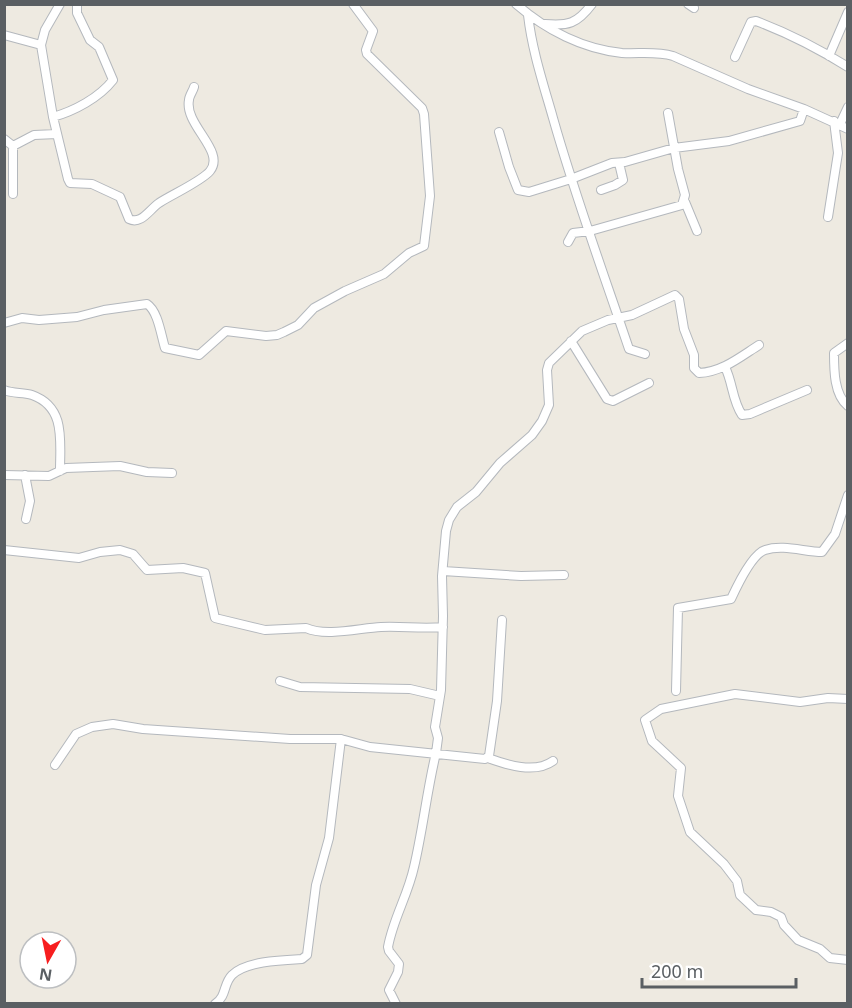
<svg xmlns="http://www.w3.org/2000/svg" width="852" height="1008" viewBox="0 0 852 1008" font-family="'Noto Sans',sans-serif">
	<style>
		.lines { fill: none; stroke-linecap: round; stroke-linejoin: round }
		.minor-casing { stroke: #b4b8bd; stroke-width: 10 }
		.minor { stroke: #fff; stroke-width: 8 }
	</style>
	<rect width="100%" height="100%" fill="#eeeae1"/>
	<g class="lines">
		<g class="minor-casing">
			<path id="minor" d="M60,4L45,30L41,45L53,117L68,179L70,183L92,184L120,197L129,219C141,225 149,210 159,203C171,195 202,181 210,171C226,151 184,125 189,100C189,96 193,91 194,87
				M516,4C546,30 583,49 622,53C639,54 656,51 673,56L748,89L804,109L848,129
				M688,4L694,8
				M528,15C532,50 543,83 553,118C575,196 603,272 629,349L645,354
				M545,24C568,26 577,24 592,4
				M4,35L41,45
				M829,56L848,12
				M735,57L751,22L756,21C788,33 819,49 848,67
				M53,117C74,111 99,98 113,80L99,47L90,40L77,13V4
				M840,124L848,107
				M499,132L509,167L518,190L529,192L571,179L612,163L625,162L674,148L729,141L800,121L804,109
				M4,139L13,146
				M601,190L615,185L623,180L619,163
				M13,194V146L34,135L57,134
				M685,202L697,231
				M828,217L838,153L834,121
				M568,242L573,233L590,231L682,205L685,195L678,169L668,113
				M4,323L22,318L39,320L77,317L104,310L147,304C158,311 161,335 165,348L199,355L226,331L266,336L277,335L284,332L298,325L314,308L345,291L384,274L409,253L424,246L430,196L424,114L422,108L367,54L366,50L373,31L353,4
				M571,341L607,399L613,401L649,383
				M848,343L834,353C834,370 834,395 848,406
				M725,367C733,383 732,400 742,415L750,414L807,390
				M4,390C13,394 23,392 32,395C66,407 60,441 60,471
				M4,475L49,476L66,468L120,466L147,472L172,473
				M25,475L30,501L26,519
				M4,550L79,558L100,552L120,550L133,554L147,570L183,568L205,573L215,618L265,630L306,628C326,637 360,628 381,627C402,626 422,629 443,627
				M443,571L521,576L564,575
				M280,681L300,687L410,689L440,696
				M676,691L678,608L731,599C737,586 752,554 765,550C783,544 805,552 822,552L835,534L848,495
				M848,699L828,698L800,702L735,694L661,709L645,720L652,741L681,768L678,796L690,832L724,864L737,881L740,895L756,910L771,912L781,917L784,925L798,940L820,949L830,958L848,960
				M488,758C507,765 535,774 553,761
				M55,765L76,734L92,727L113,724L143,729L290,739H341L370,747L485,759L489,756L497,701L502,620
				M215,1004C227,996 223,984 232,975C246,961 283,960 302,959L307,955L316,885L329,838L341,739
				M396,1004L389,990L398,972L399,964L389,951L388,947C393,919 408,895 414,867C423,829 427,790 436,753L438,738L435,727L441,690L443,616L442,576L446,531L449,520L457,507L476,492L500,463L532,435L542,421L549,405L547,370L549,363L582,331L608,320L632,315L675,295L679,299L684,329L694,355V368L699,373C722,372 740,357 759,345"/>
		</g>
		<use href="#minor" class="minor"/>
	</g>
	<rect width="852" height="1008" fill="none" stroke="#5a5f63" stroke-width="12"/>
	<g transform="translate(48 960) rotate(189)"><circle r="28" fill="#ffffff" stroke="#bdbfc1" stroke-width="1.5"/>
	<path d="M0-4.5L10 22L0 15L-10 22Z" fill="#f71e1f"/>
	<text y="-9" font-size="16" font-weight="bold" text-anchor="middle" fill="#5a5f63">N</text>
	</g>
	<path d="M642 978v9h154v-9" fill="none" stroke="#5a5f63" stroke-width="3"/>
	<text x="651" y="978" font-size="18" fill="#5a5f63" stroke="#ffffff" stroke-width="4.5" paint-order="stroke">200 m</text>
</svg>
